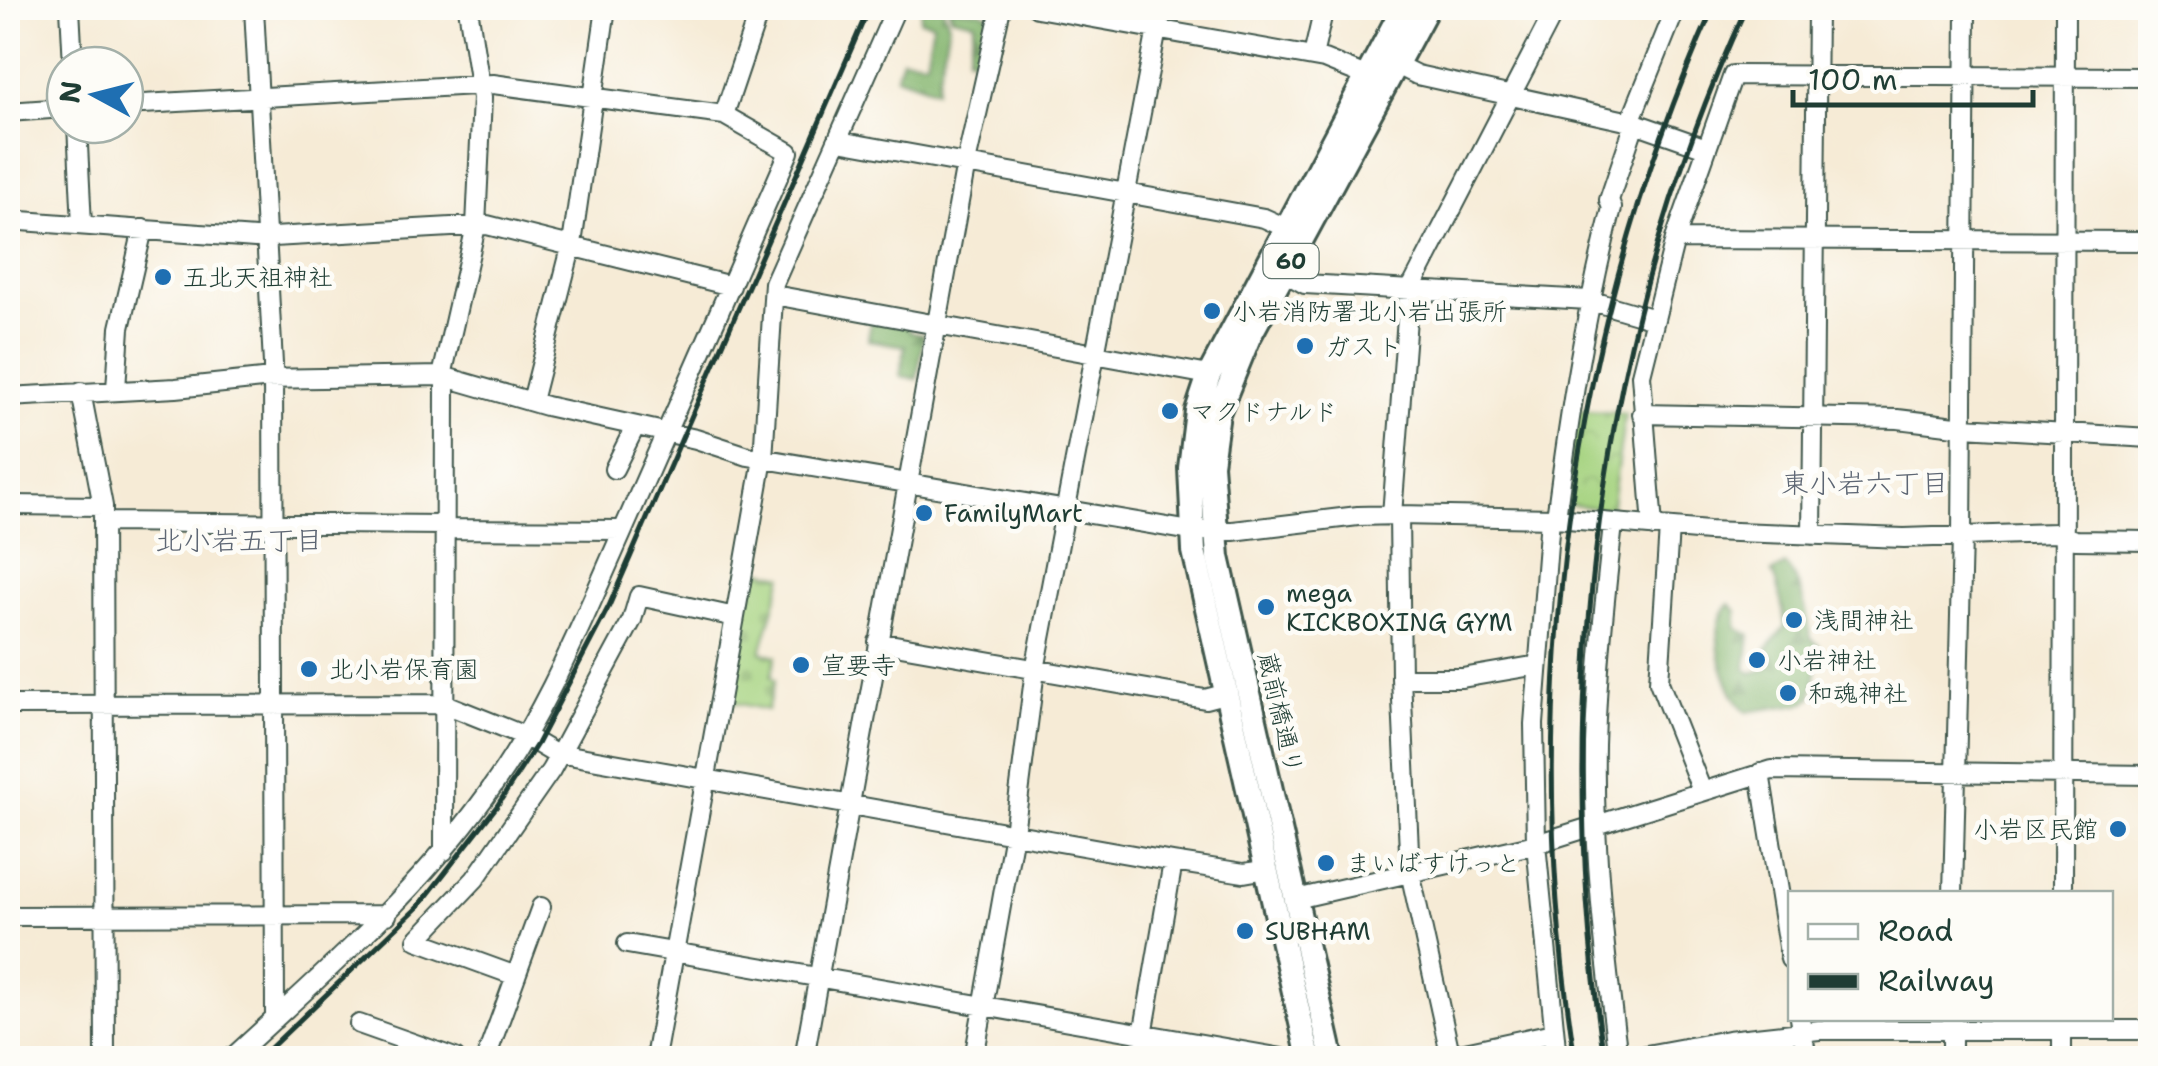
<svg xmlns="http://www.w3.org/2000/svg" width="2158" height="1066" viewBox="0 0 2158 1066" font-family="'Shantell Sans','Klee One',sans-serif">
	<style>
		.forest { fill: url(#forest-firs); stroke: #527951; stroke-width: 2.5 }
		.cemetery { fill: url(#cemetery-stones); stroke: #62885a; stroke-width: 2.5 }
		.park { fill: url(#park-crowns); stroke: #62885a; stroke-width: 2.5 }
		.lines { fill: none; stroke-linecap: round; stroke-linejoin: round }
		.minor-casing { stroke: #3f574c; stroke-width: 22 }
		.major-casing { stroke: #3f574c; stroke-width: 28 }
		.minor { stroke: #fff; stroke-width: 18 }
		.major { stroke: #fff; stroke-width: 22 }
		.rail { stroke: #1f3d34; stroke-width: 5 }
		.poi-dot { fill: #1f6fb2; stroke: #fdfcf7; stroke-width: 4 }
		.labels { text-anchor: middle; stroke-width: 9; stroke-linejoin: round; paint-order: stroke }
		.shield { fill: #fdfcf7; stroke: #62766e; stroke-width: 2.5 }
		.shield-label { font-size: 22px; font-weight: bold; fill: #1f3d34 }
		.poi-label { font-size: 25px; fill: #1f3d34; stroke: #fdfcf7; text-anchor: start }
		.street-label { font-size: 25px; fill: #1f3d34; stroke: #fdfcf7 }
		.neighbourhood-label { font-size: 28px; fill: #5e6774; stroke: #fdfcf7 }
	</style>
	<defs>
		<pattern id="forest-firs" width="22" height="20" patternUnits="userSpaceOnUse" patternTransform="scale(2.5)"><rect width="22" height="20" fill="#84b56e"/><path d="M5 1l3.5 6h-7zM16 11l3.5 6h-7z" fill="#6b945b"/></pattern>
		<pattern id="cemetery-stones" width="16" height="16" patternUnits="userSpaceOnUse" patternTransform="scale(2.5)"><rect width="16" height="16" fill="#a6d380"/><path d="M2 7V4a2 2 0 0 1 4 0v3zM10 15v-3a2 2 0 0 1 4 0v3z" fill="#8eb66f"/></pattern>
		<pattern id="park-crowns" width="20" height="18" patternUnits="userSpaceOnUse" patternTransform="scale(2.5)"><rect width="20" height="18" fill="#a6d380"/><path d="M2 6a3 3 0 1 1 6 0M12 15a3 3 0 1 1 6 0" fill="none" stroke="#8eb66f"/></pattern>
	</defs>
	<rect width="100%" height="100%" fill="#fdfcf7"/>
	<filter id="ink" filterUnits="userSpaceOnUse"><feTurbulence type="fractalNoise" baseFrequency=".01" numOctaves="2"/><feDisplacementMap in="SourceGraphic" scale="20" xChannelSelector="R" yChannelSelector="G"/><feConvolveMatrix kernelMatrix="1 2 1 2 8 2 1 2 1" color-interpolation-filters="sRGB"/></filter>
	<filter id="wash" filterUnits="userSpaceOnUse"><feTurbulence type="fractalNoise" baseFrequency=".0048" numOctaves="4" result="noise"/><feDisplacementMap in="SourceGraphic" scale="40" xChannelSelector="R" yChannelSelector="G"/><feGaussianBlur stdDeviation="2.25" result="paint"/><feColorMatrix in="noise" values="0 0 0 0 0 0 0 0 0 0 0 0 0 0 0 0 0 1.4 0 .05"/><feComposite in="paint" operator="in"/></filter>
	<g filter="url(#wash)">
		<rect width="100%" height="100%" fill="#f6ebd6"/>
		<path class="forest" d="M922,8H943L949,24L936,90L896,76L902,58L926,61L933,23L920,20Z
			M948,8L980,11L989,15L979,59L968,57L975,22L952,17Z
			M871,319L909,326V332L924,335L917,379L900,376L905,346L868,340Z
			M1785,565C1802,581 1808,617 1811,639L1820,646L1812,698L1805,703L1746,712C1725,690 1704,628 1730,604L1737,611V628L1750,635L1746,668L1751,673L1767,669V649L1785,626C1784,612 1778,585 1772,573Z"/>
		<path class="cemetery" d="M751,569L783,576L761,652L776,656L771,677L775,680L767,710L728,701Z"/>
		<path class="park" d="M1576,410L1625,414L1611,510L1565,504Z"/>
	</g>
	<g filter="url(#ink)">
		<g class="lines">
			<g class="minor-casing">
				<path id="minor" d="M70,8L73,65
					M254,8L273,364L275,1019
					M1037,8L1324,59L1366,76
					M1313,56L1324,8
					M1395,64L1417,75L1635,123L1706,148
					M125,105L493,84L724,115L789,152C733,280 678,407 621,535C581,625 544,717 485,797C413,897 322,975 232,1058
					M8,112L65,108
					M724,115L760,8
					M1630,122L1676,8
					M77,125L82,225
					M839,141L1264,218L1284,227
					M8,220L255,238L487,225L731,286
					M1675,239L2150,241
					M1285,273L1305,284L1589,300L1654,319
					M774,295L1209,375
					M442,376L476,226L482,98L468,8
					M116,389L120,328L143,229
					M81,392L103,506L105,1058
					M8,397L176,388L262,379L442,376L546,406L696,439L748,456L1191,531H1233L1358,516L1399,515L1556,518L1708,531L1904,538L2055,533L2075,540L2150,541
					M532,401L572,244L606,8
					M1642,414L1898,419L1964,427L2150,438
					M614,469L635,427
					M8,505L103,506
					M1392,515L1409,292L1556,8
					M1399,515L1401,678L1410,872L1451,1058
					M1550,518L1534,724L1536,844L1557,1058
					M1556,518C1570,410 1585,314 1612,208L1609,200L1635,123
					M103,522L444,525
					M1613,524C1605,598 1597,671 1595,745C1593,850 1605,955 1618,1058
					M1653,527L1641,375L1675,239L1733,75L2150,77
					M1669,528L1659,682L1702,791
					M444,529L623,530
					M1812,535L1817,8
					M878,642L1205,699L1228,693
					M1401,678H1462L1538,665
					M8,705L445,704L525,736L552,752L1173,862L1244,873L1267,869
					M1760,773L1790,959
					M444,851L445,376
					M1953,894L1962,536L1966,8
					M2063,894L2065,8
					M1296,899L1536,844L1772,770L2150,775
					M8,916L387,915
					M627,944L1282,1058
					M516,976L417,940L475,879L551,770L632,620L639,596L735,617L763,459L774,283L896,8
					M1800,1018L1807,1058
					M359,1024L455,1058
					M486,1058L541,907
					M655,1058L735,617
					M804,1058L966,163L1001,8
					M974,1058L1014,833L1035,670L1161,8
					M1139,1058L1173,862
					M1437,1058L1553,1033
					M1630,1058L1728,1040L1819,1030H2150
					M1952,1058V1019
					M2062,1058V1019"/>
			</g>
			<g class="major-casing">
				<path id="major" d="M1309,1058L1194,551L1190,468L1197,411L1209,375L1403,8
					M1332,1058L1218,557L1211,464L1218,413L1249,337L1427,8"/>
			</g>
			<use href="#minor" class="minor"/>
			<use href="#major" class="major"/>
			<path class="rail" d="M260,1058L419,906L497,806L537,744L609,606L869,8
				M1575,1058C1519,707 1568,333 1713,8
				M1604,1058C1552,707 1596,331 1746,8"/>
		</g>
	</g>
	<g class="poi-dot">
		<circle cx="163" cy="277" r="10"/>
		<circle cx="1212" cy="311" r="10"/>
		<circle cx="1305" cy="346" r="10"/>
		<circle cx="1170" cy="411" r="10"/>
		<circle cx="924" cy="513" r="10"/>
		<circle cx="1266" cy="607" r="10"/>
		<circle cx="1794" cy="620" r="10"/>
		<circle cx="1757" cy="660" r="10"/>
		<circle cx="801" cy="665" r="10"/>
		<circle cx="309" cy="669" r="10"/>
		<circle cx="1788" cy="693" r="10"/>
		<circle cx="2118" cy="829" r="10"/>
		<circle cx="1326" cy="863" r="10"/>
		<circle cx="1245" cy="931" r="10"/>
	</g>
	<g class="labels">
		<rect class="shield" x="1263.5" y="244" width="55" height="34" rx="8"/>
		<g class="shield-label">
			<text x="1291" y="269">60</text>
		</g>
		<g class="poi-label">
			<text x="183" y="286">五北天祖神社</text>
			<text x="1232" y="320">小岩消防署北小岩出張所</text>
			<text x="1325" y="355">ガスト</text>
			<text x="1190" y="420">マクドナルド</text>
			<text x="944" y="522">FamilyMart</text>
			<text x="1286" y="602">mega<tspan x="1286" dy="29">KICKBOXING GYM</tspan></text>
			<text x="1814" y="629">浅間神社</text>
			<text x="1777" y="669">小岩神社</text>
			<text x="821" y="674">宣要寺</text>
			<text x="329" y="678">北小岩保育園</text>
			<text x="1808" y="702">和魂神社</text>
			<text x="2098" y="838" text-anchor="end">小岩区民館</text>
			<text x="1346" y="872">まいばすけっと</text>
			<text x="1265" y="940">SUBHAM</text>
		</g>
		<g class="street-label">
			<text transform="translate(1281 713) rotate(77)" y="9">蔵前橋通り</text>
		</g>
		<g class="neighbourhood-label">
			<text x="1865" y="493">東小岩六丁目</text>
			<text x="239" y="550">北小岩五丁目</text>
		</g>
	</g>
	<rect width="2158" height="1066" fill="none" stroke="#fdfcf7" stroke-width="40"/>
	<rect x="1788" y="891" width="325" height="130" fill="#fdfcf7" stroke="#a4b0a9" stroke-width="2.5"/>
	<rect x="1808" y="924" width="50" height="15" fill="#ffffff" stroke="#a4b0a9" stroke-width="2.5"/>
	<text x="1878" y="941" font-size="30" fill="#1f3d34">Road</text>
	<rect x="1808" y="974" width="50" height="15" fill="#1f3d34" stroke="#a4b0a9" stroke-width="2.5"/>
	<text x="1878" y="991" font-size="30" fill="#1f3d34">Railway</text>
	<g transform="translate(95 95) rotate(277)"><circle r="48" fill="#fdfcf7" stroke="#a4b0a9" stroke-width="2.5"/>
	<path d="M0-8L18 38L0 25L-18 38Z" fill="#1f6fb2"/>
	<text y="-15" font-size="28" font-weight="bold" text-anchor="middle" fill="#1f3d34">N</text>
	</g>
	<path d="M1793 90v15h240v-15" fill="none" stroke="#1f3d34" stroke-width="5"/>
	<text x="1808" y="90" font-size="30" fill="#1f3d34" stroke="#fdfcf7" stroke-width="8" paint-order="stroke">100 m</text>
</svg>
